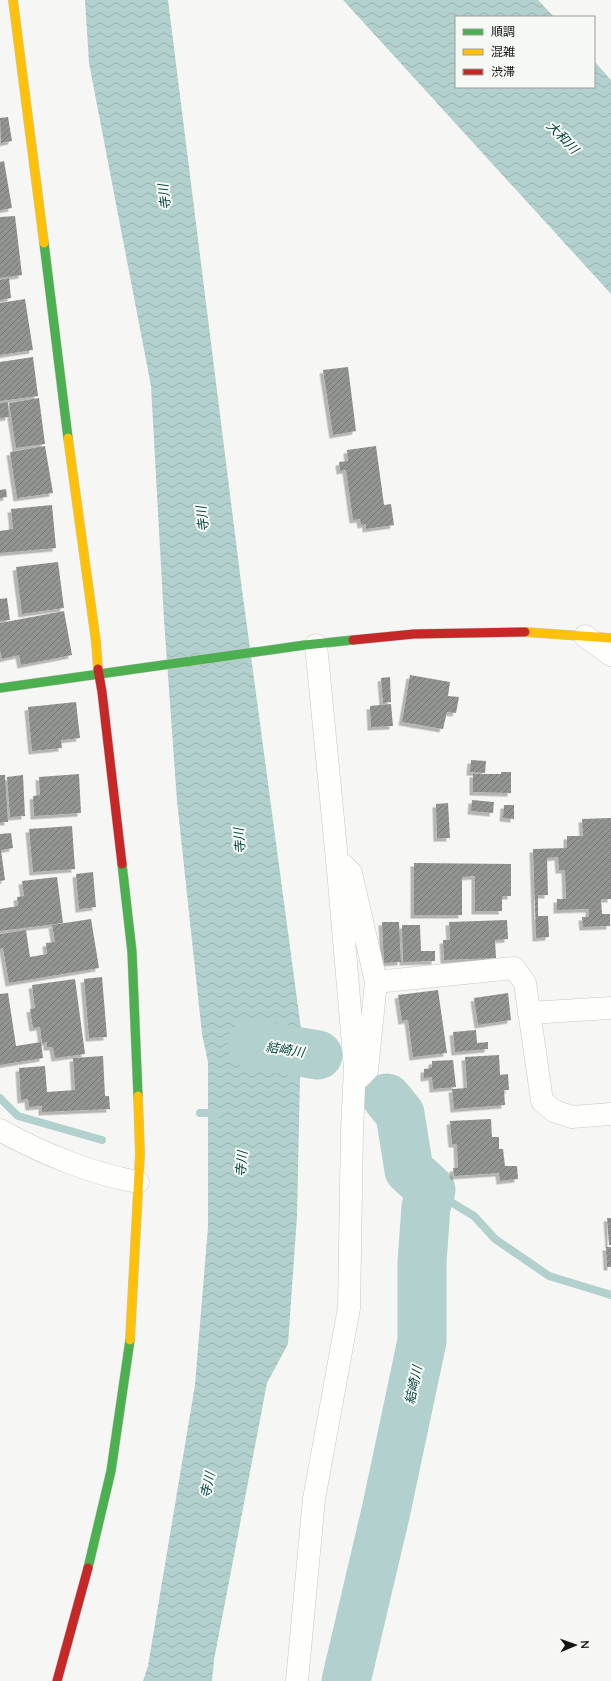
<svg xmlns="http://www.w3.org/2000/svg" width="611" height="1681" viewBox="0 0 611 1681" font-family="Lato,'Noto Sans JP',sans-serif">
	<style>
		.water { fill: url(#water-waves) }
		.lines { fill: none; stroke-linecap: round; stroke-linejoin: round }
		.stream { stroke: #b2d0cd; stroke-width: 8 }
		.river { stroke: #b2d0cd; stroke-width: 49 }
		.building { fill: url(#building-hatch); filter: url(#shadow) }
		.street-casing { stroke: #c6c7c5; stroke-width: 23 }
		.fast-casing { stroke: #c6c7c5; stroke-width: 10 }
		.slow-casing { stroke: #c6c7c5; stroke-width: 10 }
		.jam-casing { stroke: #c6c7c5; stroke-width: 10 }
		.street { stroke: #fefefd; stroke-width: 22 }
		.fast { stroke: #4caf50; stroke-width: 9 }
		.slow { stroke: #ffc107; stroke-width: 9 }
		.jam { stroke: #c62828; stroke-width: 9 }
		.labels { text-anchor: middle; stroke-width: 4; stroke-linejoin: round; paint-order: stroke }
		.water-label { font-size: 13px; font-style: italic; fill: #044543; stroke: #f6f8f3 }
	</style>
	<defs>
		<pattern id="water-waves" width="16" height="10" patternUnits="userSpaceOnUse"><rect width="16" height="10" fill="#b2d0cd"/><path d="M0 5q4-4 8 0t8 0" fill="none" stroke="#98b2af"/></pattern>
		<pattern id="building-hatch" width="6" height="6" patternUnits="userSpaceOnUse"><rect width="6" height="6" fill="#929492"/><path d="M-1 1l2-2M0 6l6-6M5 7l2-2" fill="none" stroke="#767876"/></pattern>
		<filter id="shadow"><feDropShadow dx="-3.5" dy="3.5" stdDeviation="0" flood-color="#0004"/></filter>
	</defs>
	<rect width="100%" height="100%" fill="#f6f7f4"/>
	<path class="water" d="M85,0H168L241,582L301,1029L297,1216L288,1344L267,1383L214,1660L212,1681H143L148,1666L195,1385L208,1227V1062L202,1034L177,801L164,620L151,386L89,63Z
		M343,0H538L554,17H456V87H594V61L611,80V294Z"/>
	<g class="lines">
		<path class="stream" d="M0,1098L18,1116L102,1140
			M200,1113H219
			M431,1190L474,1216L495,1239L549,1276L611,1295"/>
		<path class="river" d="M252,1044L318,1055
			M346,1681L386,1511L422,1341V1262L426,1207L431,1190L409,1170L400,1114L387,1098"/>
	</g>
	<path class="building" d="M8,117L12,141L1,143L0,118Z
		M4,161L12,208L0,210V162Z
		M15,216L22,275L0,278V217Z
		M9,278L11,298L0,300V280Z
		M25,299L33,350L0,355V303Z
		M33,357L38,396L0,401V362Z
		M348,367L356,431L333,435L323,370Z
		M39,398L45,444L16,448L9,403Z
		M8,402L9,417L0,418V403Z
		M45,446L53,493L17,498L10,452Z
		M376,446L384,505L391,504L394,525L366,529V524L361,525L360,519L353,520L346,470L340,471L339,462L348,461L347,450Z
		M6,489L7,497L0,498V490Z
		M52,505L56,548L0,553V531L13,529L11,509Z
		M58,562L64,608L22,614L16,567Z
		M7,598L10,620L0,621V599Z
		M64,611L72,655L21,665L19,655L2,659L0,650V623Z
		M410,675L450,682L448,696L459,697L456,713L447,712L443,729L402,722Z
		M390,677L391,702L383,703L381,678Z
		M76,702L80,738L61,740L62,748L32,751L28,707Z
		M391,704L393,726L371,727L370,706Z
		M471,760L486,761L485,773L470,772Z
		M501,772H511V793L473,792V774H501Z
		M79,774L81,813L34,816L33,796L40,795L39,777Z
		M0,775H5L8,822H0Z
		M23,775L25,816L10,817L7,777Z
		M472,800L494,802L493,813L471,811Z
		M448,803L450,838H437L436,804Z
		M504,805H514V819L503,818Z
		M611,818V899H601L602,914H610V926L583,927L582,917H589V909L557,910V899H566L565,870H559L558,857L547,858L548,895H538V916H548L549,937L536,938L533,849L567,848V836H583L582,819Z
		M72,826L75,869L33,872L29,829Z
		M11,833L13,848L1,850L5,880L0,881V834Z
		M414,863L511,864V896H502V911H475V876L462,877V915H414Z
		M93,872L96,907L79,909L76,874Z
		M57,877L63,923L0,931V909L18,906L17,897L24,896L22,881Z
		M91,919L99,968L9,983L3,948L0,949V934L26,930L30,957L47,954L46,943L55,942L52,925Z
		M507,920L508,939L495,940L496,958L444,960L443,940H450L449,922Z
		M382,922H399L401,962L384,963Z
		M402,925H420L421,951H435V961L403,962Z
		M102,977L107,1037L89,1038L84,979Z
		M75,979L85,1054L55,1058L53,1047H47V1042L42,1043L40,1027L33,1028L30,1009L35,1008L32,985Z
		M438,990L447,1053L413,1057L408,1020L402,1021L398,995Z
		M8,993L16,1046L41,1042L43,1058L0,1065V994Z
		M508,993L511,1020L478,1025L474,998Z
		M476,1030L477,1043L488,1042V1049L455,1052L453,1032Z
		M499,1055L500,1075L508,1074L509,1090H504L505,1105L454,1109L452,1089L467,1088L465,1057Z
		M103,1056L105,1096H109L110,1109L42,1112V1106L29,1107L28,1099L21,1100L19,1068L45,1066L47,1092L75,1090L73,1058Z
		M453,1060L456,1087L433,1089L432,1077L424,1078V1069L432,1068V1061Z
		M491,1119L492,1137H499V1149H503L505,1166H517L518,1179L500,1181L499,1173L454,1176L453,1168H458L457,1144H452L450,1121Z
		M607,1218H611V1245H609Z
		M606,1247H611V1267H607Z"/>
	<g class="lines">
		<g class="street-casing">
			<path id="street" d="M585,636L611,655
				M343,865L351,873L376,982L367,1070L360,1077
				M376,982L514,968L525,983L542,1101L554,1111L572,1117L611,1114
				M529,1013L611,1008
				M0,1130C41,1153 92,1174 138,1182
				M297,1681L314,1499L349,1308L352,1130L355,1068L338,870L316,645"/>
		</g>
		<g class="fast-casing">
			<path id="fast" d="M44,243L68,438
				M0,688L305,645L353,640
				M122,864L132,952L138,1096
				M88,1568L111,1471L130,1340"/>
		</g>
		<g class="slow-casing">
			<path id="slow" d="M13,0L44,243
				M68,438L96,642L98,669
				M525,632L611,638
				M130,1340L140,1154L138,1096"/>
		</g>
		<g class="jam-casing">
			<path id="jam" d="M353,640L414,634L525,632
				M98,669L102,692L122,864
				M57,1681L88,1568"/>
		</g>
		<use href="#street" class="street"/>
		<use href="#fast" class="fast"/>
		<use href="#slow" class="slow"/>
		<use href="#jam" class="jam"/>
	</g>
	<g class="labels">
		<g class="water-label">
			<text transform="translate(563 137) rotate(46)" y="5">大和川</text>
			<text transform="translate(164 197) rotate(-97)" y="5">寺川</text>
			<text transform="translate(202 519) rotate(-97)" y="5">寺川</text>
			<text transform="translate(239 841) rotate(-94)" y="5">寺川</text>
			<text transform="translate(285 1049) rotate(9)" y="5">結崎川</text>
			<text transform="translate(241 1164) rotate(-86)" y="5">寺川</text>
			<text transform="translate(413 1385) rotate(-78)" y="5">結崎川</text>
			<text transform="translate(207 1485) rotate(-78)" y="5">寺川</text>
		</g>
	</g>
	<rect x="455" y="16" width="140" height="72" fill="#f6f8f3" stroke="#9c9e9a"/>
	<rect x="463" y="29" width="20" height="6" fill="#4caf50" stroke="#9c9e9a"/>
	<text x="491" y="36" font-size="12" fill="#151614">順調</text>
	<rect x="463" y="49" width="20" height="6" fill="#ffc107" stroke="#9c9e9a"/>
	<text x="491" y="56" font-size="12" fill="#151614">混雑</text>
	<rect x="463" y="69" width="20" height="6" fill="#c62828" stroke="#9c9e9a"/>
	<text x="491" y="76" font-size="12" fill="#151614">渋滞</text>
	<g transform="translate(575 1645) rotate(88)" stroke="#f6f8f3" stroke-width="3" paint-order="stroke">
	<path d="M0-3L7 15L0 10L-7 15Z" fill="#151614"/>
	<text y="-6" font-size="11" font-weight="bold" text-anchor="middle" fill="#151614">N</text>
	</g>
</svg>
